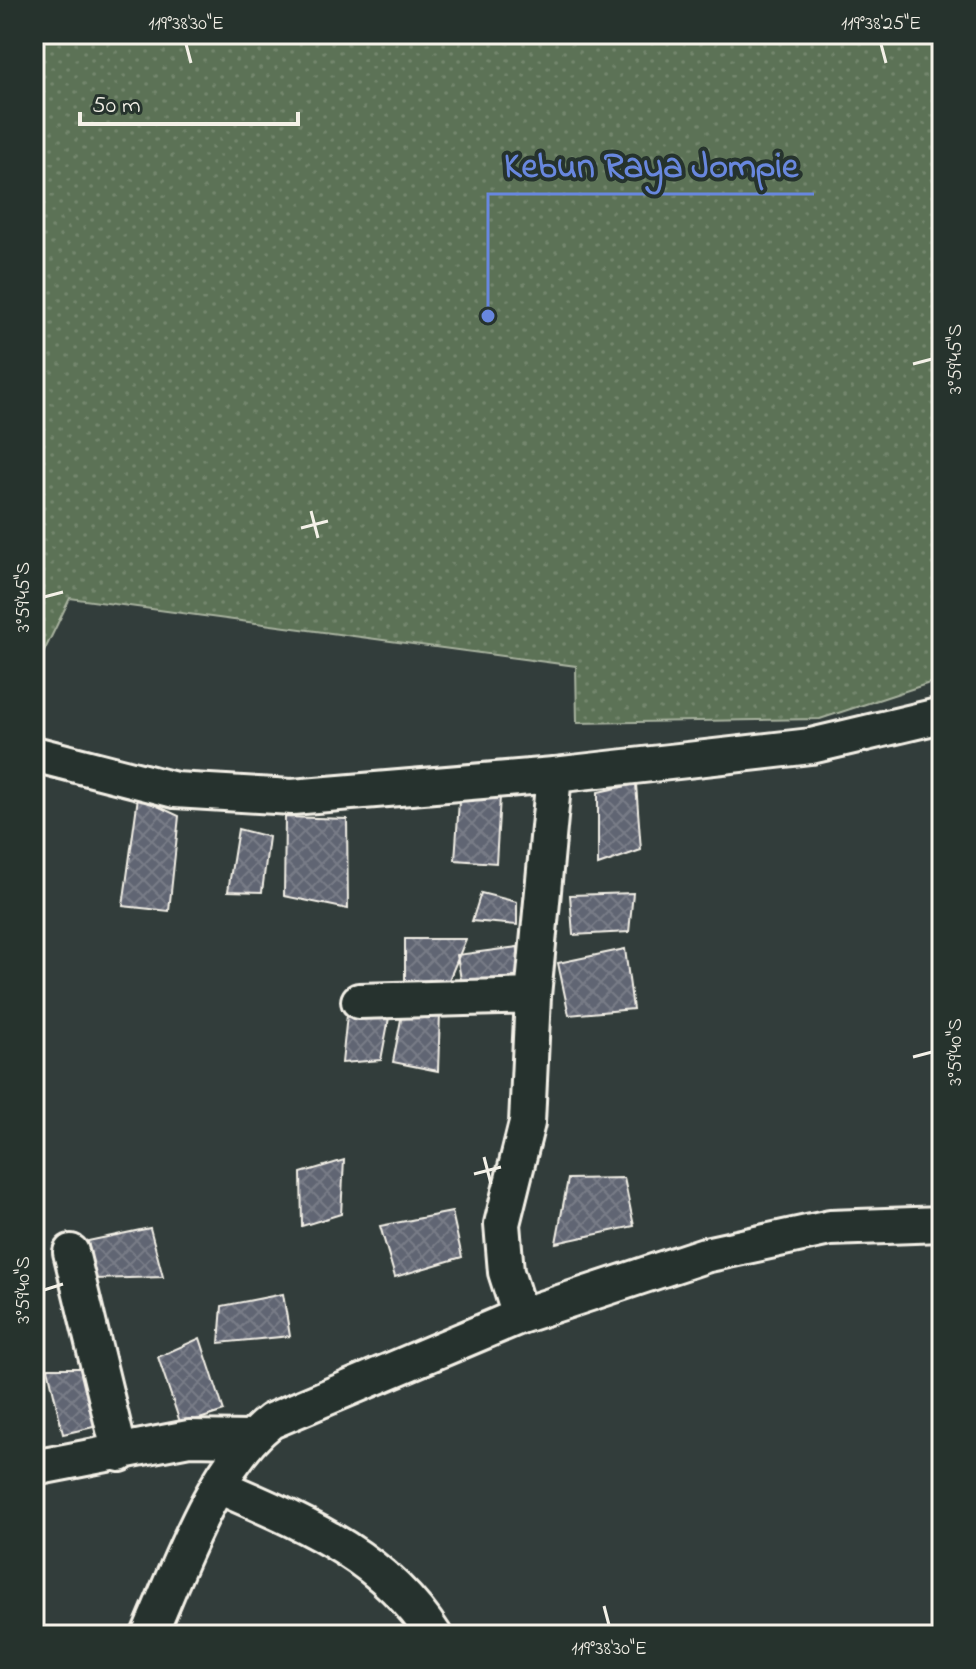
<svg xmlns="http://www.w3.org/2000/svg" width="976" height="1669" viewBox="0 0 976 1669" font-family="'Indie Flower',sans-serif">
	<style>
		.grass { fill: url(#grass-dots); stroke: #a8b29f; stroke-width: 2 }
		.building { fill: url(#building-cross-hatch); stroke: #f4f1e8; stroke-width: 2 }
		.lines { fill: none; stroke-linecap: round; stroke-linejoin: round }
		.minor-casing { stroke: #f4f1e8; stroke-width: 40 }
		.minor { stroke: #26332d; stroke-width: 34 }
		.ticks { fill: none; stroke: #f4f1e8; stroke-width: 3 }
		.leader { fill: none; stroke: #6887de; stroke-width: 3 }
		.callout-dot { fill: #6887de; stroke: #26332d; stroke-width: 3 }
		.callout-label { font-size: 36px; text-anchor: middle; font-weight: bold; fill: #6887de; stroke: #26332d; stroke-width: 8; stroke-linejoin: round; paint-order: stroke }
		.neatline { fill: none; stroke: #f4f1e8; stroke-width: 3 }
		.ticks-label { font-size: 20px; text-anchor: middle; fill: #f4f1e8 }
	</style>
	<defs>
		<pattern id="grass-dots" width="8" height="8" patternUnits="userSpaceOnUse" patternTransform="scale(2)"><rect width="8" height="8" fill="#5c7256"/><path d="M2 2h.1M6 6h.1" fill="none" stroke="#74876e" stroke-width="1.8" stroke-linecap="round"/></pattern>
		<pattern id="building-cross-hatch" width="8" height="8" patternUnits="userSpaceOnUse" patternTransform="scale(2)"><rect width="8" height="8" fill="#616573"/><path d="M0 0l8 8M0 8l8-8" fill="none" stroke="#787c87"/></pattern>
	</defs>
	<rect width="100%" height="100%" fill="#323d3b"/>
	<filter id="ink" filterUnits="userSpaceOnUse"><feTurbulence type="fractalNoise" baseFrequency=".0125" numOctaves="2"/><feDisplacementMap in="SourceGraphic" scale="16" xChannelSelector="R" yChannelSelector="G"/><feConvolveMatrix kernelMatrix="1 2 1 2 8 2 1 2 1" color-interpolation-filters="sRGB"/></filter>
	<g filter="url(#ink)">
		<path class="grass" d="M34,34H942V679L820,719L577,723L576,666L70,598L34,672Z"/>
		<path class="building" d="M636,784L641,850L598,865V792Z
			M138,797L179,816L169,911L123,906Z
			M500,797L496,863L455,860L459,801Z
			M285,817L347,819L348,909L284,896Z
			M238,829L269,837L262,892L228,891Z
			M481,893L517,902V925L472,921Z
			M633,893L629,932L573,935L570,895Z
			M405,939H466L444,992L405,989Z
			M518,947L520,976L462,986L457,955Z
			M625,949L633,1009L569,1015L558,963Z
			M392,1002L381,1060L342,1063L348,1005Z
			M440,1013L438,1071L393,1062L402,1014Z
			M344,1160L341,1214L302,1226L301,1173Z
			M624,1178L634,1226L556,1243L568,1179Z
			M452,1212L462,1257L395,1277L380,1226Z
			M150,1228L163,1277L94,1279L88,1241Z
			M283,1294L290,1336L219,1343L222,1306Z
			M200,1338L224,1411L181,1425L158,1357Z
			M48,1368H85L102,1425L63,1434Z"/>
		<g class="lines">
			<g class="minor-casing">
				<path id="minor" d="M34,754L175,790L292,797L554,775
					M359,1001L533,996
					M71,1252L120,1454
					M520,1316L506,1272L502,1224L527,1123L533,996L554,775L811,746L942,715
					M34,1468L189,1438L248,1439
					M218,1486C302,1523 382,1554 434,1635
					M149,1635C178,1569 214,1465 271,1421L520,1316L705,1255L830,1228L942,1224"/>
			</g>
			<use href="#minor" class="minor"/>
		</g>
	</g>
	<path class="ticks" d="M186,44L191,63M881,44L886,63M913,364L932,359M311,511L318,538M301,528L328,521M44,597L63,592M913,1057L932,1052M484,1157L491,1184M474,1174L501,1167M44,1290L63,1284M604,1606L609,1625"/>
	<path class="leader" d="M488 316L488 194H814"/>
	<circle class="callout-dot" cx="488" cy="316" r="8"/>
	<g class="callout-label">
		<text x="651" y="177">Kebun Raya Jompie</text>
	</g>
	<rect width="976" height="1669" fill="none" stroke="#26332d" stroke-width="88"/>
	<path d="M80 112v12h218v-12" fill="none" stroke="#f4f1e8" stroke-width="4"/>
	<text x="92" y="112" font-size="24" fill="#f4f1e8" stroke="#26332d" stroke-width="6" paint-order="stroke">50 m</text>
	<rect x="44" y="44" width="888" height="1581" class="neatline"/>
	<g class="ticks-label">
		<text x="186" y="29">119°38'30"E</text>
		<text x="881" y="29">119°38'25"E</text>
		<text transform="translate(954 359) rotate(-90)" y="7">3°59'45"S</text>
		<text transform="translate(22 597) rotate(-90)" y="7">3°59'45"S</text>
		<text transform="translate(954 1052) rotate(-90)" y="7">3°59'40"S</text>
		<text transform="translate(22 1290) rotate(-90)" y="7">3°59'40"S</text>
		<text x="609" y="1654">119°38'30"E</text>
	</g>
</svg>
